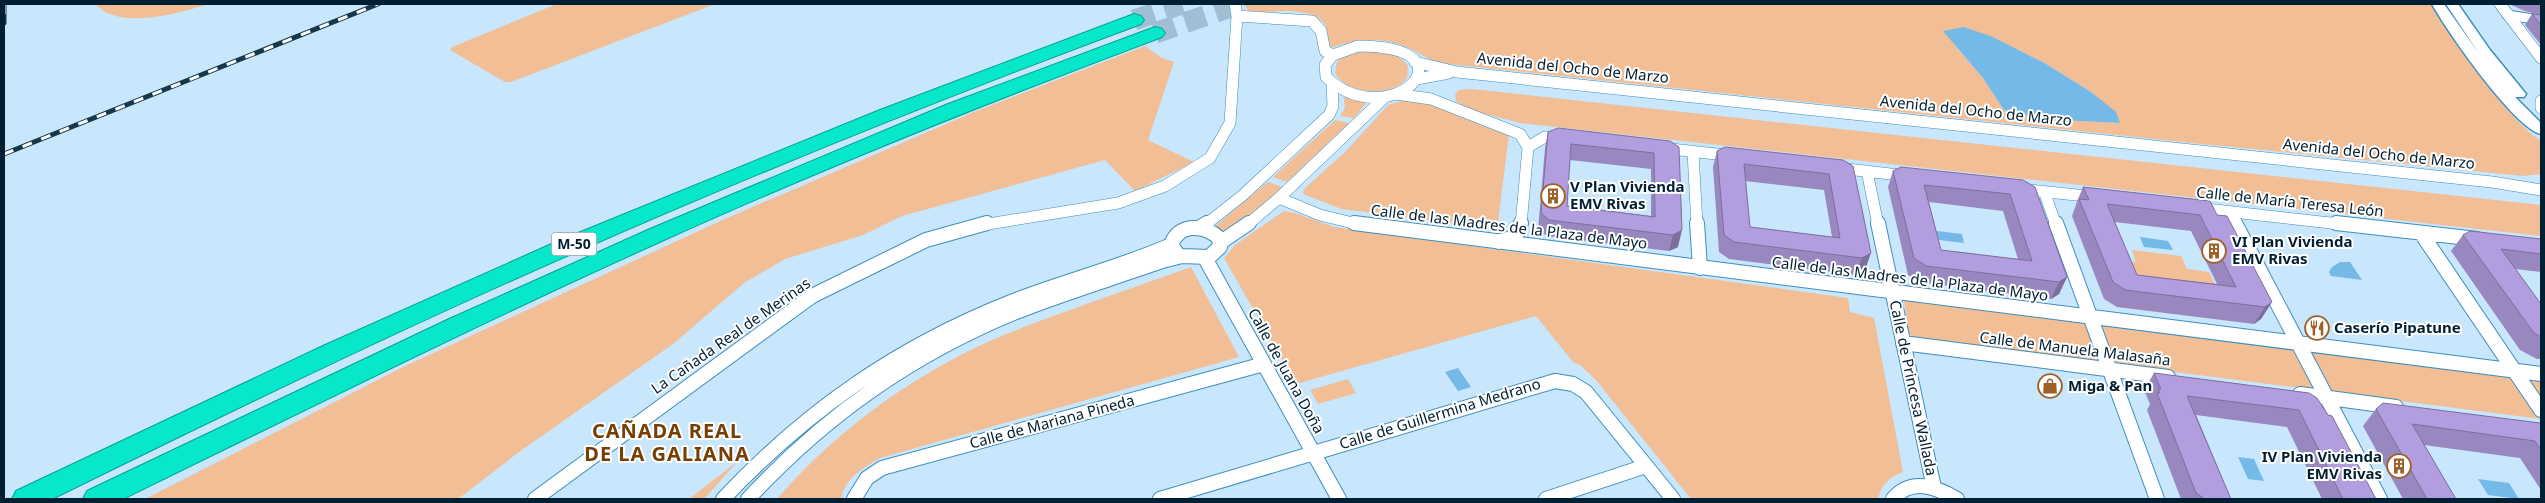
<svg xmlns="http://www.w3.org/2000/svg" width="2545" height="503" viewBox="0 0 2545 503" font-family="'Noto Sans',sans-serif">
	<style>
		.green { fill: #f2be96; fill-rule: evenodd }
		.water { fill: #74b9e7 }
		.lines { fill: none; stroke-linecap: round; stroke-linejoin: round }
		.motorway-tunnel { stroke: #a0bed4; stroke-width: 21; stroke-dasharray: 21 11; stroke-linecap: butt }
		.pedestrian-casing { stroke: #3d8ebf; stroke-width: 11 }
		.minor-far1-casing { stroke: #3d8ebf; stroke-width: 12 }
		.minor-casing { stroke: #3d8ebf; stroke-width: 16 }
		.tertiary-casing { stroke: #3d8ebf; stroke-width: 3 }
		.motorway-casing { stroke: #05a295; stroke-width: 2 }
		.pedestrian { stroke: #fff; stroke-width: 9 }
		.minor-far1 { stroke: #fff; stroke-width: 11 }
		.minor { stroke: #fff; stroke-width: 14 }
		.tertiary { fill: #fff; fill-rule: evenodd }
		.motorway { fill: #07e8ca; fill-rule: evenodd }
		.rail-casing { stroke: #18374a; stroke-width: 5 }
		.rail { stroke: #fff; stroke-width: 3; stroke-dasharray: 10; stroke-linecap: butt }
		.wall { fill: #9987c0; fill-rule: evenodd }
		.shaded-wall { fill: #7d6e9c }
		.building { fill: #b29ddf; stroke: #7d6e9c; fill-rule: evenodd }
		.labels { text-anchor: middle; stroke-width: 4; stroke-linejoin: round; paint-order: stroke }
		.shield { fill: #fff; stroke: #4c6270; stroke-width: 1 }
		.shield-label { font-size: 14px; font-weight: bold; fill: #001f32 }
		.street-label { font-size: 15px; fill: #001f32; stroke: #fff }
		.poi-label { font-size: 15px; font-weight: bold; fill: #001f32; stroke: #fff; text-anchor: start }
		.district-label { font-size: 20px; font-weight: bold; letter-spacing: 1px; fill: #763e02; stroke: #fff }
	</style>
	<rect width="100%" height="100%" fill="#c8e6fc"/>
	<path class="green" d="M96,4H208C181,13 117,31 96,4Z
		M557,4H715L511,82H505L450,50L452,47Z
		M1243,4H2432C2460,46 2500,112 2541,141V174L2523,176L2202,144L1440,63C1428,60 1420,53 1409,48C1382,36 1357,39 1330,48C1327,39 1329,29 1323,22C1308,6 1269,12 1251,13ZM1993,37L2046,64L2091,92L2120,123L2039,119L2004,110L1983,78L1957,48Z
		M1145,46L1162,58L1174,62L1148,140L1194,162L1135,191L1105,160L902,216L863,235L785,259L744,283L673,344L519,452L458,499H145L403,367L727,218L974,112Z
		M1364,50C1381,52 1398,52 1408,66L1407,78C1392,97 1348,96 1335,73L1337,62L1346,55Z
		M1472,89L2541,205V236L1520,123L1470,110L1456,101L1455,94L1459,90Z
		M1344,98L1346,97L1367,102L1354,118L1340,116L1345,108Z
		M1402,101L1423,102L1509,135L1497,229L1342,209L1305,195L1303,192L1305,188L1345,152L1388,105Z
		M1335,120L1349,123L1287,182L1273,177Z
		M1268,182L1282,187L1257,210L1225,234L1214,227Z
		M1284,211L1295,213L1334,227L1848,298L1850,312L1874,318L1903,472C1888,478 1882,484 1878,499H1691L1596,380L1580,365L1573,362L1536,316L1296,384L1224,258L1235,245Z
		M2132,250L2181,256L2187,269L2209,272L2224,303L2132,291L2120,260L2136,262Z
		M1191,267L1239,357L880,458C863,468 845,478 841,499H777C838,428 922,368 1009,333C1069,309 1131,289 1191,267Z
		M1904,300L2541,381V419L1917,339L1909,334Z
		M1348,379L1356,393L1318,404L1310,390Z
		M738,461L704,499H689Z"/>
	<path class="water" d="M1964,27L1993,37L2046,64L2091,92L2116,112L2120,123L2039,119L2004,110L1983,78L1943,31Z
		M1929,230L1962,234L1964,243L1931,239Z
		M2140,237L2168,241L2173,250L2144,247Z
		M2340,262H2350L2362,280L2331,276L2329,272L2332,267Z
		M1458,368L1471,387L1458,391L1445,372Z
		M2238,457L2254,459L2264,481L2248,479Z
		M2478,479L2509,483L2519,499L2488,495Z"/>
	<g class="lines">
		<path class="motorway-tunnel" d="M1134,20L1182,4
			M1155,33L1240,4"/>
		<g class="pedestrian-casing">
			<path id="pedestrian" d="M2507,15L2541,20"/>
		</g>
		<g class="minor-far1-casing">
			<path id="minor-far1" d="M2500,4L2541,58
				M1237,16L1312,21L1321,31L1325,51L1333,55
				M1358,46C1481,46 1389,137 1326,77L1325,65L1333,55Z
				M1415,62L1457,72L2492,182L2541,190
				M1417,79L1449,73
				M1396,94L1431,99L1520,134L1528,147L1521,225
				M2541,101V108
				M1528,147L1545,137H1562
				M1662,148L1734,156
				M1693,152L1697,225
				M1838,168L1908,176
				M1867,171L1878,225
				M2019,189L2096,197
				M2044,191L2056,225
				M1279,198L1320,215L1361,225
				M2198,208L2348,225
				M2229,212L2236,225
				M982,225L1118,203L1165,186L1210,158L1230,123L1237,16L1235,4
				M1205,225L1243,195L1329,115L1333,106L1332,84
				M1247,225L1279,198L1386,96"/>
		</g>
		<g class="minor-casing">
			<path id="minor" d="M1354,223L2541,374
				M1697,223L1700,268
				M1878,223L1934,488
				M2056,223L2157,499
				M2235,223L2380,499
				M2336,223L2477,239
				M1199,228L1207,223
				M2421,233L2541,410
				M1221,242L1249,223
				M1499,242L1516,236L1521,223
				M1205,258L1339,499
				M1903,343L2168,377
				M2300,394L2396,407
				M535,499L812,296L926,240L987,223
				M723,499C806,411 897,347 1011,302C1063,281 1119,268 1171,245
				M748,499C825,416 911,355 1016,312C1064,293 1114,278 1162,261L1182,256L1209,257L1220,247L1219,238C1204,224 1178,223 1171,245L1179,256
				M854,499L867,478L882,468L1264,364
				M1160,499L1555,381L1573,384L1586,392L1673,499
				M1546,499L1646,466
				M1893,499C1911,477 1936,487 1957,499"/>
		</g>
		<g class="tertiary-casing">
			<path id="tertiary" d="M2432,4H2444L2480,55L2446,4H2458L2490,50L2526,94L2524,97H2515L2541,123V134C2515,129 2446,30 2432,4Z"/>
		</g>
		<g class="motorway-casing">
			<path id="motorway" d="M1134,14L1141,16L1144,20L1141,24C950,95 762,170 576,252C399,329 225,414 52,499H12L16,491L323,346L556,242L880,110Z
				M1155,27L1162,29L1165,33L1162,37C994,100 828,166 664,240C482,322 303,411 123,499H83L87,491L447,320L650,229L948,104Z"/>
		</g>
		<use href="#pedestrian" class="pedestrian"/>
		<use href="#minor-far1" class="minor-far1"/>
		<use href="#minor" class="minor"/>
		<use href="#tertiary" class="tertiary"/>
		<use href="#motorway" class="motorway"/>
		<g class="rail-casing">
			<path id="rail" d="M4,4V23
				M4,154L378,4"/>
		</g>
		<use href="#rail" class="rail"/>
	</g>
	<path class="wall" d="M2509,4H2541V45L2525,25L2532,14L2541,15L2525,11Z
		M1548,132L1670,141L1678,247L1669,251L1547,236L1538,230L1545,148ZM1570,160L1651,169V216L1567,206Z
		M1717,151L1843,160L1865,270L1856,275L1729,259L1719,252L1713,167ZM1745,181L1824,190L1832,237L1750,227Z
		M1893,171L2023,180L2067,277L2059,294L2051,299L1919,282L1908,275L1888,187ZM1929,202L2003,211L2018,259L1941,250Z
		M2083,187L2217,215L2272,302L2261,319L2254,324L2117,307L2104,299L2072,216L2076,205V204ZM2115,222L2191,231L2217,284L2137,275Z
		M2463,235L2541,239V272L2515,269L2541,304V359H2537L2520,350L2451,251Z
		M2154,373L2309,393L2376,499H2322L2287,427L2196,415L2231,499H2233H2181L2147,410L2150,404L2144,390Z
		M2376,409L2541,424V490L2520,458L2424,445L2456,499H2403L2363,426Z"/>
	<path class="shaded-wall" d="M1682,230L1678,247L1669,251L1673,235Z
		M1871,253L1865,270L1856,275L1862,258Z
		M2067,277L2059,294L2051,299L2059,282Z
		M2272,302L2261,319L2254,324L2265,307Z"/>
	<path class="building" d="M2532,14L2541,15V25Z
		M1558,128L1670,141L1679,147L1682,230L1673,235L1549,220L1541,213L1548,132ZM1571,144L1654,153L1655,217L1567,206Z
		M1725,147L1843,160L1853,166L1871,253L1862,258L1734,242L1724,235L1717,151ZM1744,164L1829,174L1840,238L1750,227Z
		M1901,167L2023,180L2035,187L2067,277L2059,282L1926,266L1914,258L1893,171ZM1924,185L2010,194L2032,261L1941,250Z
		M2083,187L2210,201L2217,215L2227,216L2272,302L2265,307L2125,290L2113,282L2079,199L2089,200ZM2107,204L2200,215L2236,287L2137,275Z
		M2470,231L2541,239V254L2501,249L2541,304V337L2534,333L2463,235Z
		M2154,373L2309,393L2317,398L2328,415L2332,416L2376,499H2343L2299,410L2187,396L2231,499H2233H2205L2196,493L2157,393H2160L2158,389H2161Z
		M2383,403L2540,423L2541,424V450L2535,441L2412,424L2456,499H2427L2376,409Z"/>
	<defs>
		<g id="building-ring" transform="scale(1.25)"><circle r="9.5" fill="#fff" stroke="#9f6027" stroke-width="1.5"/><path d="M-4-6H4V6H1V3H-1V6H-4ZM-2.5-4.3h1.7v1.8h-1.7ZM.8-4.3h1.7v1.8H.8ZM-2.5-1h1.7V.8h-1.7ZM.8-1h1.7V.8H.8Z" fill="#9f6027"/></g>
		<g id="restaurant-ring" transform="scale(1.25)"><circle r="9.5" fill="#fff" stroke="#9f6027" stroke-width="1.5"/><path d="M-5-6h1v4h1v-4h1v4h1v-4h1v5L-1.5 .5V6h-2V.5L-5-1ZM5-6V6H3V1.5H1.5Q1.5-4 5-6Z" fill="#9f6027"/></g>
		<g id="shop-ring" transform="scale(1.25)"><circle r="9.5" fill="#fff" stroke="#9f6027" stroke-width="1.5"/><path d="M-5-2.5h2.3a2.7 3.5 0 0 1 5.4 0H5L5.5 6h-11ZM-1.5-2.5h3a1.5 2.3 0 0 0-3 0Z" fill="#9f6027"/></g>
	</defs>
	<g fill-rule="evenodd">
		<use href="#building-ring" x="1553" y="196"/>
		<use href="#building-ring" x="2214" y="251"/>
		<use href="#restaurant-ring" x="2317" y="328"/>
		<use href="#shop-ring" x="2050" y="386"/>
		<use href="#building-ring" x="2399" y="466"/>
	</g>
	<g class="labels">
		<rect class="shield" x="551.5" y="232.5" width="45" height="23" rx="4"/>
		<g class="shield-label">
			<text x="574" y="249">M-50</text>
		</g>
		<g class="street-label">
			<text transform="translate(1573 68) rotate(6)" y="5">Avenida del Ocho de Marzo</text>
			<text transform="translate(1976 111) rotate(6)" y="5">Avenida del Ocho de Marzo</text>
			<text transform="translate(2379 154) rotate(6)" y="5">Avenida del Ocho de Marzo</text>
			<text transform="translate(2290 202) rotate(6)" y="5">Calle de María Teresa León</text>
			<text transform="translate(1509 227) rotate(7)" y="5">Calle de las Madres de la Plaza de Mayo</text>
			<text transform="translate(1910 279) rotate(7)" y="5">Calle de las Madres de la Plaza de Mayo</text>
			<text transform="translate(731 336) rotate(-35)" y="5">La Cañada Real de Merinas</text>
			<text transform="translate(2075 349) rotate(7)" y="5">Calle de Manuela Malasaña</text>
			<text transform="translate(1286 371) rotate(61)" y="5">Calle de Juana Doña</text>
			<text transform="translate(1913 388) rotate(78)" y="5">Calle de Princesa Wallada</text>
			<text transform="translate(1440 414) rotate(-17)" y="5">Calle de Guillermina Medrano</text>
			<text transform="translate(1052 422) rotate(-15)" y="5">Calle de Mariana Pineda</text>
		</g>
		<g class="poi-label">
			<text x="1570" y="192">V Plan Vivienda<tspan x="1570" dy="17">EMV Rivas</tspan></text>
			<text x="2232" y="247">VI Plan Vivienda<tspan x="2232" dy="17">EMV Rivas</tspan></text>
			<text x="2334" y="333">Caserío Pipatune</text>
			<text x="2068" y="391">Miga &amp; Pan</text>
			<text x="2382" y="462" text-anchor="end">IV Plan Vivienda<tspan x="2382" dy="17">EMV Rivas</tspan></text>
		</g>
		<g class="district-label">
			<text x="667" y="438">CAÑADA REAL<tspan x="667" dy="23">DE LA GALIANA</tspan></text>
		</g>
	</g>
	<rect width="2545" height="503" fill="none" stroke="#001f32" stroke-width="10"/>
</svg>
